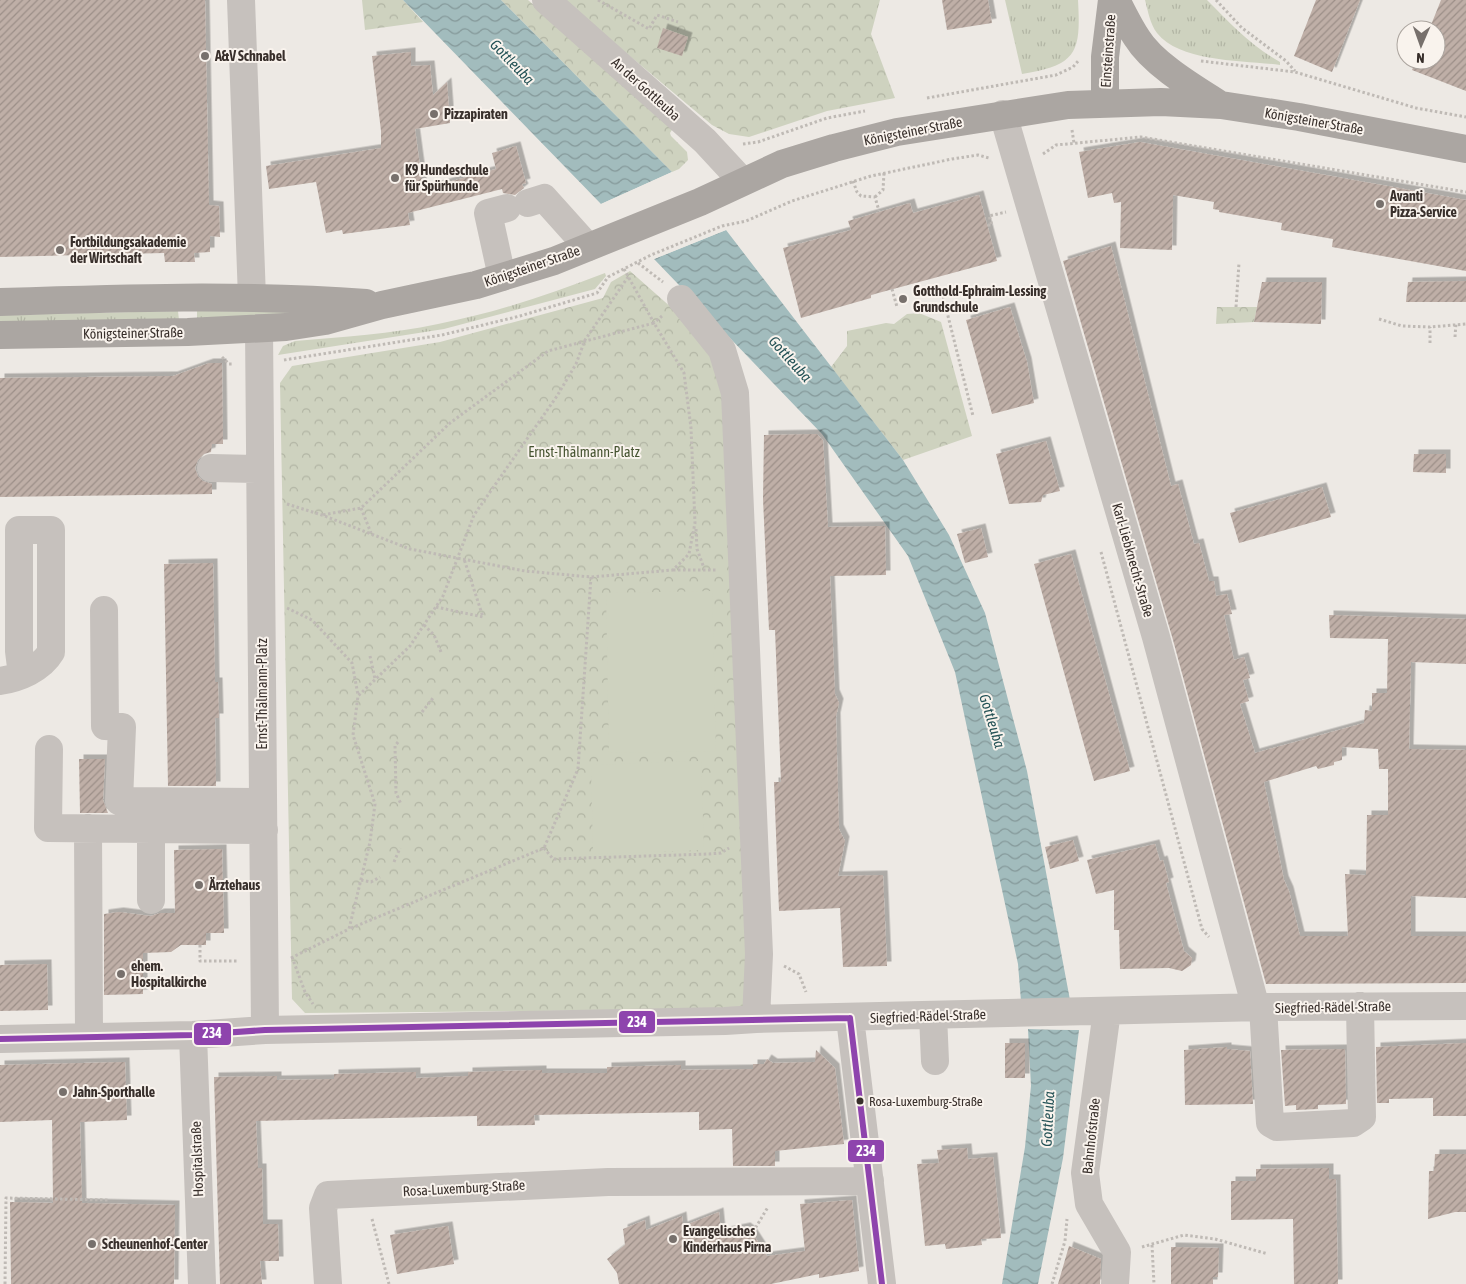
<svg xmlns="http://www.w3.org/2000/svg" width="1466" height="1284" viewBox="0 0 1466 1284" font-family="'Asap Condensed',sans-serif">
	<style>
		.grass { fill: url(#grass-tufts) }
		.forest { fill: url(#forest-crowns) }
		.garden { fill: #ced2bf }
		.water { fill: url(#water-waves) }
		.pier { fill: #ede9e4 }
		.building { fill: url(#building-hatch); fill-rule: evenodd; filter: url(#shadow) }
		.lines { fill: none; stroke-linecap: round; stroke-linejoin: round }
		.path { stroke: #bfbab5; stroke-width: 3; stroke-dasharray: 2.5 2.5; stroke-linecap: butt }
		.minor { stroke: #c6c1bd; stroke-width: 28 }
		.major { stroke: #aba6a2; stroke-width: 28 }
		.bus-1-casing { stroke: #f9f3ed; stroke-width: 10 }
		.bus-1 { stroke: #8e44ad; stroke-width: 6 }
		.poi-dot { fill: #77706c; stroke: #f9f3ed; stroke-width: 2 }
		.bus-dot { fill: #382f2b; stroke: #f9f3ed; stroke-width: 2 }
		.labels { text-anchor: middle; stroke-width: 4; stroke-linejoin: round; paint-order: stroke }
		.bus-label { font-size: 13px; fill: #382f2b; stroke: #f9f3ed; text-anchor: start }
		.street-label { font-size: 14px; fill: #382f2b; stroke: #f9f3ed }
		.poi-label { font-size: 14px; font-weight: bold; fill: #382f2b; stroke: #f9f3ed; text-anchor: start }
		.park-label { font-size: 14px; fill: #465431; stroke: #f9f3ed }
		.water-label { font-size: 15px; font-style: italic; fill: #245256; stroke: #f9f3ed }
		.line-badge { stroke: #f9f3ed; stroke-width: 2 }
		.badge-label { font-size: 14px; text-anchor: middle; font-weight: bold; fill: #fff }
	</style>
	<defs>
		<pattern id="grass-tufts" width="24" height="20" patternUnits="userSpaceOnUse" patternTransform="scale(1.25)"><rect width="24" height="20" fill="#ced2bf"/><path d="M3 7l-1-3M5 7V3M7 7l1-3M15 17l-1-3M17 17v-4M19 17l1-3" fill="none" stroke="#b2b5a4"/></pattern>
		<pattern id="forest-crowns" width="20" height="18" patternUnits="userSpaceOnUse" patternTransform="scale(1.25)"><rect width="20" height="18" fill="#ced2bf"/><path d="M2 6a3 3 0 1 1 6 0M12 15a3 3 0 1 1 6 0" fill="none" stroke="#b2b5a4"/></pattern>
		<pattern id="water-waves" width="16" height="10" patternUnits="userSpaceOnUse" patternTransform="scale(1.25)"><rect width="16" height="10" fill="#a2bcbd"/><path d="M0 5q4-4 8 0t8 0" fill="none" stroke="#85999a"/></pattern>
		<pattern id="building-hatch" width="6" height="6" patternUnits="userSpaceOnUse" patternTransform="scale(1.25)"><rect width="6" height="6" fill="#bfafa7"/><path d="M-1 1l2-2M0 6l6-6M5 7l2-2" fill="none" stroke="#9c8f88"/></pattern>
		<filter id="shadow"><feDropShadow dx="4.5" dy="-4.5" stdDeviation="0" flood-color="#0004"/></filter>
	</defs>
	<rect width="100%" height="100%" fill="#ede9e4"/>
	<path class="grass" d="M1005,0H1078C1081,53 1077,65 1022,74Z
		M1145,0H1207C1229,22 1252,47 1280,62V65C1244,60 1181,63 1157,33C1150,24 1148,11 1145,0Z
		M605,273L606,276L595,289L444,329L278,355L283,346L295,341C343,337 391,334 438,324C495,313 551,294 605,273Z
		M178,311L179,320L0,323V315Z
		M197,311L341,312L197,319Z"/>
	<path class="forest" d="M362,0H403L423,22L365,30Z
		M501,0H528L673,128L670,133L671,136L687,152L688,160L679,169L672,172Z
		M563,0H880L871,34L895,98L827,111L749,137L729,134L712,125Z
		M630,271L673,309L710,354L725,395L751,1009L305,1013L292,999L280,383L292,366L440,342L603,298L611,282Z
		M1217,307H1257L1254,322L1216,324Z
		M919,313L941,322L972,436L903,460L831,367L847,346V331L886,323L894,324L907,314Z"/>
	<path class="garden" d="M712,591L716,751L609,753L606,593Z
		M701,761L704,850L593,854L591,765Z"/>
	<path class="water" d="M403,0H501L672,172L601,204Z
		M726,230L903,460L949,535L985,613L1027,771L1070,1000L1021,1001L1018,964L955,672L908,556L822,434L654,259Z
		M1028,1029L1079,1030L1063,1158L1038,1284H1002L1025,1147L1031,1086Z"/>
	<path class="pier" d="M672,172L673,174L603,206L601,204Z
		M724,228L726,230L654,259L652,257Z
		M1028,1027L1079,1028V1030L1028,1029L1026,1028Z"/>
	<path class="building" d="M0,0H205L209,205L219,206L220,237L210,236V252L194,253L195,262H165L164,253L0,257Z
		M942,0H988L992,23L947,30Z
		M1316,0H1360L1332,72L1294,56Z
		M1441,0H1466V91L1412,70L1416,60H1436V30H1429Z
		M663,28L688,37L682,56L657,48Z
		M411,52V66L430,65L433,95L447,82L450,123L415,129L423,189L496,169L492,153L516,146L526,183L522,184L524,188L515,195L503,193L502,189L408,213L410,225L343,234L342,230L326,233L316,182L269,189L266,166L381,148V131L372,56Z
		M1140,142L1466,200V271L1332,247L1333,239L1281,230L1282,223L1219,212V210L1213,209L1214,202L1173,195L1172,250L1120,248L1121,202L1114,203L1112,193L1088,198L1079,152Z
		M979,195L997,261L871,295V298L801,318L783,248L851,230L848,221L910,203L913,213Z
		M1111,246L1171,486L1178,484L1194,544L1199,543L1209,581H1214L1216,596L1227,594L1232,614L1224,615L1234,660L1244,657L1250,678L1243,680L1249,701L1240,704L1255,753L1364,723L1365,710L1372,711V693H1387L1388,639L1330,638L1329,615L1466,619V664L1411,662L1409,749L1466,750V898L1411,896V936H1466V983L1266,984L1173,640L1063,261ZM1342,747L1378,749L1379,769H1388V815H1367L1366,875L1345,874L1348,936H1300L1289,891L1284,880L1264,782L1316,766L1318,769L1334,765V762L1342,760Z
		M1466,281V302H1406L1408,282Z
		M1262,282H1322L1321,324L1254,322Z
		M1010,307L1027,362L1034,403L992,414L966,320Z
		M209,363H222L223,444H212L211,452L204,454L198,460L195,468L198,476L203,481L212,484V494L0,497V378L173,376Z
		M817,434L823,440L828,527L885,526L886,575L830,576L835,694L839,703L836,717L839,829L845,841L838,876L883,875L887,966L843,967L840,908L779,911L774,782H781L775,630H769L763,499L764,435Z
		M1046,441L1060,491L1043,495L1041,502L1009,504L996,454Z
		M1414,454H1446V473L1413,472Z
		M1322,487L1331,517L1239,543L1230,513Z
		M981,528L988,557L965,563L957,534Z
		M1071,554L1130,771L1094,781L1034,564Z
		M213,563L215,682H218L219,718H215L216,786H168L164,564Z
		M79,759H105L103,800L108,813H80Z
		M1073,840L1079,861L1050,869L1045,847Z
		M1155,844L1160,861L1163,860L1169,882L1166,883L1184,951L1192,958L1191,965L1182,971L1169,968L1120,969L1119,930H1114V890L1096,894L1087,860Z
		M222,849L224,933H206V945H181L171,952L143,953V994L104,995V914L119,912L151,916L160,913H175L174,850Z
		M47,964L48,1010L0,1011V965Z
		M1005,1043H1025V1078H1005Z
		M1466,1043V1116H1433V1098L1389,1099V1103H1377L1376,1047Z
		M1227,1047V1049L1250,1051L1253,1104L1185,1105L1184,1050Z
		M1345,1049L1346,1104L1318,1105V1109L1296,1110V1105L1285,1106L1281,1050Z
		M816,1050L835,1068L844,1144L775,1151V1166H733L732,1129L699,1130V1112L534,1115L535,1125L477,1126V1116L256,1121L258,1168H262L263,1224H278L279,1261H260L262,1284H220L214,1077L277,1076V1080L334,1079V1074L416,1072V1078L468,1076V1072L542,1070V1073H607V1067L681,1065V1070L753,1069V1064H764L767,1059L773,1063L815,1062Z
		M125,1062L127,1120L80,1122L82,1203L175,1205L174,1284H11L10,1202L53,1203L52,1120L0,1122V1065Z
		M967,1148L968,1159L993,1157L1001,1238L981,1239L982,1245L946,1249L945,1244L925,1246L917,1164L939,1163L937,1150Z
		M1435,1154H1466V1212H1455L1428,1219L1429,1171H1434Z
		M1329,1168V1179H1336L1338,1284H1294L1293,1219L1231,1220V1181H1256V1169Z
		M852,1200L859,1271L819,1278V1274L771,1284H619L617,1273L607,1259L625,1245L623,1229L645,1220L646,1230L682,1216L683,1226L719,1212L721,1232L746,1227L751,1231L767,1256L805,1251L800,1204Z
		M448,1226L454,1264L397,1274L390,1235Z
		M1069,1246L1101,1259L1100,1284H1058Z
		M1171,1247L1219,1248L1218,1277H1213V1284H1171Z"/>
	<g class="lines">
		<path class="path" d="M598,0L649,29L657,15L678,22
			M1216,0L1242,28L1286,61L1295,71
			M1201,61L1295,72L1416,108L1466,117
			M927,98L1056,75L1073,67L1079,60
			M1072,130L1074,143
			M743,144L758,142L827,118L865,111
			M1043,154L1056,145L1141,137L1466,192
			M853,181L857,192L861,196L875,197L879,211
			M875,197L883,190L884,173
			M988,225H992L989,216L1006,212
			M638,263L663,282
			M624,269L654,323L662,316
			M892,289L897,307
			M943,296L973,416
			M1236,307L1239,263
			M1379,319L1402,326L1430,327L1466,324
			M1455,337L1456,323
			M1430,343V327
			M222,357L229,364H233
			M284,360L442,335L520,316L597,293L608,277L651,255L722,226L746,221L792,201L871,176L952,159L978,155L989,158
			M287,504L322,515L410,549L525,571L591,577L673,570L689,554L695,523L691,428L684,373L654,323L548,351L450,423L361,508L322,515
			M361,508L371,533
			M696,529L697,549L704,568
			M1101,552L1202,929L1209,937
			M673,570H717
			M591,577L578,769L544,848L349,929L370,842L375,804L353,735L358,696L410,646L443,596L474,515L557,396L576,364L585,340L628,277
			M436,607L483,617L464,559
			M287,608L312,620L352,663L358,695
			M424,625L434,635L441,652
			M370,656L375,679
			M422,712L433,698
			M398,742L395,746L396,793L401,804
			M544,848L553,859L709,854L721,853L729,848
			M394,862L400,848
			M361,880L371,882L380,877
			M200,945V961H239
			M292,957L305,992L313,1004
			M291,958L349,929
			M784,966L799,974L806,992
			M372,1219L389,1284
			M753,1232L768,1207
			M1152,1245L1154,1284
			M1142,1247L1184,1235L1215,1239L1268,1254
			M5,1284L6,1198L109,1200
			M1052,1284L1065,1241L1067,1219"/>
		<path class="minor" d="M241,0L252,298
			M546,0L705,141L742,181
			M1003,114L1156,637L1256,1008
			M528,203L544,198L588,247
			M502,277L488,213L507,208
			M681,299L722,350L735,393L759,954L756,1019
			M259,328L265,1030
			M211,468L260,469
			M104,610L105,726L122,727L119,801L263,802
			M0,681C19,678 41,669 51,652V530H19V651L22,675
			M49,749L48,828L264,830
			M88,828L89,1035
			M151,829V900
			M1263,1007L1270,1123L1277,1127L1353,1123L1362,1117L1360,1006
			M1107,1011L1085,1173L1089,1204L1117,1252L1115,1284
			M933,1015L935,1061
			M850,1018L882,1284
			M193,1035L202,1284
			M0,1039L193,1035L265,1030L725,1021L756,1019L1263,1007L1466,1006
			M328,1284L323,1208L328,1195L608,1182L870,1181"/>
		<path class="major" d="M1116,0C1123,13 1129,26 1137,38C1153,64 1194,88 1219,104
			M1105,103V57L1112,0
			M0,302C122,298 244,294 366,303
			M0,335L188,332L286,327L325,321L382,305L476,285L554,261L700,202L782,164L834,148L897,132L1068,105L1161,102L1221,105L1299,117L1466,149"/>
		<g class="bus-1-casing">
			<path id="bus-1" d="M850,1018L882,1284
				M0,1039L193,1035L265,1030L850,1018"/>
		</g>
		<use href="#bus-1" class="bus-1"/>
	</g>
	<g class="poi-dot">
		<circle cx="205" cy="56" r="5"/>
		<circle cx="434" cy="114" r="5"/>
		<circle cx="395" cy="178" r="5"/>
		<circle cx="1380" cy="204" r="5"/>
		<circle cx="60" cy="250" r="5"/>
		<circle cx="903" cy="299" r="5"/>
		<circle cx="199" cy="885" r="5"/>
		<circle cx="121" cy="974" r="5"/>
		<circle cx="63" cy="1092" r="5"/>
		<circle cx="673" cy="1239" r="5"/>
		<circle cx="92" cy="1244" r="5"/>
	</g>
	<circle class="bus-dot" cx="860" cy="1101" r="4.5"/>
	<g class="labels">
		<g class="bus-label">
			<text x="869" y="1106">Rosa-Luxemburg-Straße</text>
		</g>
		<g class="street-label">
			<text transform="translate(1108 51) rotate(-86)" y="5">Einsteinstraße</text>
			<text transform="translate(646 89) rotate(42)" y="5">An der Gottleuba</text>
			<text transform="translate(1314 121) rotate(10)" y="5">Königsteiner Straße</text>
			<text transform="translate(913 131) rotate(-11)" y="5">Königsteiner Straße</text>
			<text transform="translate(532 266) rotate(-19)" y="5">Königsteiner Straße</text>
			<text transform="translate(133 333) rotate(-1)" y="5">Königsteiner Straße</text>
			<text transform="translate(1133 560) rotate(74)" y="5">Karl-Liebknecht-Straße</text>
			<text transform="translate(262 694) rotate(-90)" y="5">Ernst-Thälmann-Platz</text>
			<text transform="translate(1333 1007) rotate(-1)" y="5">Siegfried-Rädel-Straße</text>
			<text transform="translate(928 1016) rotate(-2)" y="5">Siegfried-Rädel-Straße</text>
			<text transform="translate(1091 1136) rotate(-84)" y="5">Bahnhofstraße</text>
			<text transform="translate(197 1159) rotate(-92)" y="5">Hospitalstraße</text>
			<text transform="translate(464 1188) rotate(-3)" y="5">Rosa-Luxemburg-Straße</text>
		</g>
		<g class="poi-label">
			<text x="215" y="61">A&amp;V Schnabel</text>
			<text x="444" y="119">Pizzapiraten</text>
			<text x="405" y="175">K9 Hundeschule<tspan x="405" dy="16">für Spürhunde</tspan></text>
			<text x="1390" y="201">Avanti<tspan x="1390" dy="16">Pizza-Service</tspan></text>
			<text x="70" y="247">Fortbildungsakademie<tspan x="70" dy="16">der Wirtschaft</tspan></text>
			<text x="913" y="296">Gotthold-Ephraim-Lessing<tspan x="913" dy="16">Grundschule</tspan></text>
			<text x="209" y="890">Ärztehaus</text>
			<text x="131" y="971">ehem.<tspan x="131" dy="16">Hospitalkirche</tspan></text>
			<text x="73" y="1097">Jahn-Sporthalle</text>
			<text x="683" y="1236">Evangelisches<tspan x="683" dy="16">Kinderhaus Pirna</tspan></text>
			<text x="102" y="1249">Scheunenhof-Center</text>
		</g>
		<g class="park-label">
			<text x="584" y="457">Ernst-Thälmann-Platz</text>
		</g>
		<g class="water-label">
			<text transform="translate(512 62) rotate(46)" y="5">Gottleuba</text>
			<text transform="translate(790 359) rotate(48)" y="5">Gottleuba</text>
			<text transform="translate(992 721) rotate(73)" y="5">Gottleuba</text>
			<text transform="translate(1048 1119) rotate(-87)" y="5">Gottleuba</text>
		</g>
	</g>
	<g class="line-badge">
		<rect x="618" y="1010" width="38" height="24" rx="5" fill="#8e44ad"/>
		<rect x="193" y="1022" width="39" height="24" rx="5" fill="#8e44ad"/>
		<rect x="847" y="1139" width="38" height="24" rx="5" fill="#8e44ad"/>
	</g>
	<g class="badge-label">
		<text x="637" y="1027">234</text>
		<text x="212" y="1038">234</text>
		<text x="866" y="1156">234</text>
	</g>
	<g transform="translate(1421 45) rotate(182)"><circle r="24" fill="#f9f3ed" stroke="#aca59f"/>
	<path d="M0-4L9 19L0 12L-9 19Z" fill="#77706c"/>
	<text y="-8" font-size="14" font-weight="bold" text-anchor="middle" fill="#382f2b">N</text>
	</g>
</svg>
